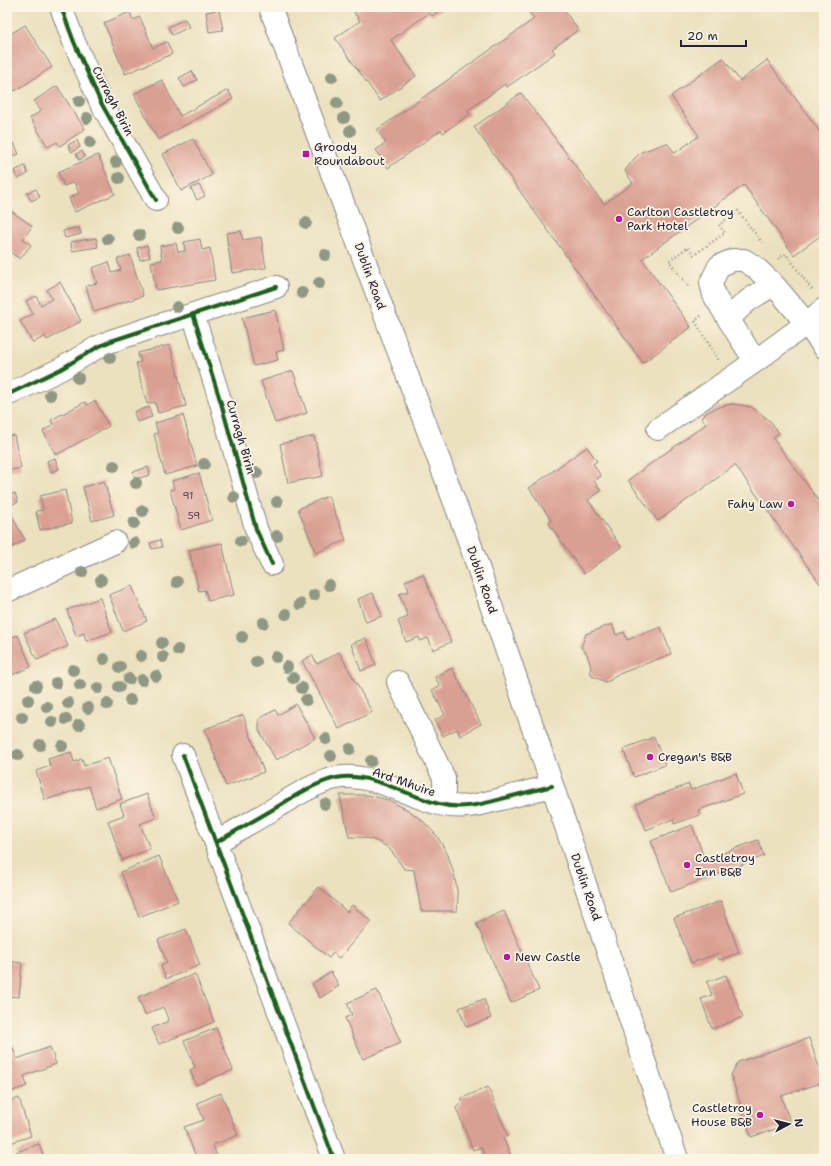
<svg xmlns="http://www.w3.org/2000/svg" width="831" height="1166" viewBox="0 0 831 1166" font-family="'Shantell Sans',sans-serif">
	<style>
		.building { fill: #da9f93 }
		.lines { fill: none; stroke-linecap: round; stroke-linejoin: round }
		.minor-casing { stroke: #86827d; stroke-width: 24 }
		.major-casing { stroke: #86827d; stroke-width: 24 }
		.path { stroke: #86827d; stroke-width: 2.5; stroke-dasharray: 1 3; stroke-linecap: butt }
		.minor { stroke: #fff; stroke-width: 22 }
		.major { stroke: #fff; stroke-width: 22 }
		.cycleway-casing { stroke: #fcf5e5; stroke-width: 6 }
		.cycleway { stroke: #1b5e20; stroke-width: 4 }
		.tree { fill: #909884 }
		.poi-dot { fill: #b5179e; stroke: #fcf5e5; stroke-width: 1.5 }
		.labels { text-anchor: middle; stroke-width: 3.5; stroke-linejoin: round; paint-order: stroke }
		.number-label { font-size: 10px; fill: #504151 }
		.street-label { font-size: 12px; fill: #22223b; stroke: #fcf5e5 }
		.poi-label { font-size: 12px; fill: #22223b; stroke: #fcf5e5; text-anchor: start }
	</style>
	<rect width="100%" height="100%" fill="#fcf5e5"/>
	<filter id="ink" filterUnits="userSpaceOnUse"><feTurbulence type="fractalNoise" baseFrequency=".025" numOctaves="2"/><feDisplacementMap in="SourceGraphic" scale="8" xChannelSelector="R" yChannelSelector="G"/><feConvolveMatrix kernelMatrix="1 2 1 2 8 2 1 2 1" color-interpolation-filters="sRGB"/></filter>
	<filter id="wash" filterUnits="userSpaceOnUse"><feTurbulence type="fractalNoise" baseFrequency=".012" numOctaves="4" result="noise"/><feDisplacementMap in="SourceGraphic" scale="16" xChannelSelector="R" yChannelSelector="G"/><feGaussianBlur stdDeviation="0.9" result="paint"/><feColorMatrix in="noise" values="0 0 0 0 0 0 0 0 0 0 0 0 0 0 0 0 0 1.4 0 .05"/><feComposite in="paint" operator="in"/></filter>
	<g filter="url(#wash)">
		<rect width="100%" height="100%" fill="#ebe1bf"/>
		<g id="blocks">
			<path class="building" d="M361,7H445L432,16L429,13L391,40L416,76L380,101L335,38L360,21L354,12Z
				M526,7H562L578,30L552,49L555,53L507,87L505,84L467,111L470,114L443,133L441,130L388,168L376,150L386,143L377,130L534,19Z
				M219,10L223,30L209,32L206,12Z
				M130,12L133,20L140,17L153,48L167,42L172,54L125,74L104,23Z
				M185,19L189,27L172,35L168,27Z
				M25,25L52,67L15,91L7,78V72L13,68L9,62L7,63V36Z
				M723,58L740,81L767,60L824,137V233L794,255L744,185L642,259L691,327L643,363L474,127L521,93L604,204L633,183L625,171L632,161L641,152L667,143L675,153L699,136L671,96Z
				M192,71L197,80L184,87L179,78Z
				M162,80L180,116L228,90L233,99L158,140L134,94Z
				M57,86L85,129L60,146L57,142L48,147L30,118L41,111L34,101Z
				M193,139L212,175L181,191L163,154Z
				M77,140L80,147L72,152L68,145Z
				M14,143L19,154L9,158L7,153V146Z
				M82,151L85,157L79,160L76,154Z
				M98,155L115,194L75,212L69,198L79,193L74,182L64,186L58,172Z
				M25,166L28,174L18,179L14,171Z
				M199,185L205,196L197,200L191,188Z
				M36,189L40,197L31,201L27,193Z
				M7,208L32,226L23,239L31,245L20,259L7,250Z
				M79,227L81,234L65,238L63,231Z
				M241,231L243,240L261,237L266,268L232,273L226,233Z
				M96,238L98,247L72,251L71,242Z
				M200,239L202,250L210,248L215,280L156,290L151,262L162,260L160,246L176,243L178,252L185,251L184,242Z
				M147,245L150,257L140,260L137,248Z
				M130,255L143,296L94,312L86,286L97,283L92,268L109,262L112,273L121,270L117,259Z
				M60,282L81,321L47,340L45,336L33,343L20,321L33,314L26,301L36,296L41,305L52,299L47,290Z
				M275,310L284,350L276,352L278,360L254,366L242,318Z
				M170,345L186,406L158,413L155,402L147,404L136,363L141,362L138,353Z
				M293,371L307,413L275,423L261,381Z
				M95,401L109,426L56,455L43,431L53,425L51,420L85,402L87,405Z
				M733,404L742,405L751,407L759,412L771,422L779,433L773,438L824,508V589L735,465L658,521L628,480L706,424L701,418L706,413L714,409L723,406Z
				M149,407L152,417L137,422L134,412Z
				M183,415L197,466L165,475L154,434L158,433L155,423Z
				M14,435L21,468L7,471V437Z
				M314,436L323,476L288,483L280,444Z
				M587,447L597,461L593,464L601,476L594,481L601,491L588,500L621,547L584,574L549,524L551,520L529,488Z
				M55,458L59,469L51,472L47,461Z
				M148,467L150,475L135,479L133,472Z
				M199,473L212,520L181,530L170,490L174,489L172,481Z
				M104,481L114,515L92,521L83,487Z
				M65,490L72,523L40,530L36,511L43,510L40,496Z
				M15,493L18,502L7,506V496Z
				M328,496L346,540L316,553L298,509Z
				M7,507L25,540L7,550Z
				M160,540L162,547L152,549L150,543Z
				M222,543L234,595L208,601L205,590L199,591L189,550Z
				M423,574L451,642L433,650L428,638L420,641L419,637L406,642L398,621L408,617L399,594L409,591L405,581Z
				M132,586L147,621L123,631L109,595Z
				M373,593L382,616L366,622L358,599Z
				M100,598L112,632L86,641L84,633L76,636L67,610Z
				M55,619L68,646L37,660L24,633Z
				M612,624L616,635L624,632L627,640L661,627L671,654L614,676L611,680L606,682L592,676L590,671L591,667L587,654L581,647L586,634Z
				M18,635L31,667L7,677V639Z
				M366,638L376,665L361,671L351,644Z
				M339,652L372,712L339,729L302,661L312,655L317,664Z
				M452,668L481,724L460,736L457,729L443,736L435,720L445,715L432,690L440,686L435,677Z
				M296,704L315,738L276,760L259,730V719L275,710L278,715Z
				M243,715L264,772L226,786L205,729Z
				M654,737L665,765L634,777L623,749Z
				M71,752L74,762L82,759L84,766L108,758L122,799L96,808L89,786L45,800L36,771L50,766L48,759Z
				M736,773L743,794L698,810L700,815L674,824L673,819L646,830L636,804L689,784L691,790Z
				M147,794L156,818L140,824L150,849L122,860L108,821L124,815L120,804Z
				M340,795H368L388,800L408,810L423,821L437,836L448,855L455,878L458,898L457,911H421L414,870L404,869L393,853L386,846L374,840L361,837H349Z
				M692,825L705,860L758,840L764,856L671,892L651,841Z
				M159,856L178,901L139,917L121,872Z
				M319,887L347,912L352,905L371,921L339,958L333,953L329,958L288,923Z
				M721,901L739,953L719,960L717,954L691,963L674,918Z
				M504,911L539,990L511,1003L476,923Z
				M186,929L200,965L166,979L161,966L167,963L158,940Z
				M7,961L22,963L19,997L7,996Z
				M331,972L339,986L320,998L312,984Z
				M195,974L214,1022L159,1044L152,1028L169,1021L163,1007L145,1015L138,997Z
				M726,975L743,1017L712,1029L701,999L712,995L707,982Z
				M377,990L401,1043L363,1059L345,1018L352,1015L347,1003Z
				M484,999L491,1018L466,1027L459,1008Z
				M216,1028L233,1070L196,1085L190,1070L195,1067L184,1041Z
				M809,1038L824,1082L781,1096L791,1124L751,1137L731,1075L738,1062Z
				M10,1040L17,1059L50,1047L56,1064L24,1076L27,1086L7,1093V1041Z
				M488,1087L508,1136L503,1138L512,1159H486L481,1147L473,1150L456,1108L462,1102V1098Z
				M221,1093L238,1135L213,1145L217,1156L209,1159H197L184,1127L204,1120L197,1103Z
				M19,1098L31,1136L7,1144V1102Z
				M39,1144L44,1159H19L16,1152Z"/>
		</g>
	</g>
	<g filter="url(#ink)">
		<use href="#blocks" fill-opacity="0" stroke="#86827d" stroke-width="1"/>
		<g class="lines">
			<g class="minor-casing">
				<path id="minor" d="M61,7L74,42L100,101L156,200
					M193,314L221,403L256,529L272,564
					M729,320L714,295L711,283L719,266L733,260H744L756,268L774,285
					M755,361L729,320C743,302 754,296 774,285L807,324L824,347
					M7,394L11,393L61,369L96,348L111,341L276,287
					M658,429L760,358C781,341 804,327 824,309
					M7,591L115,542
					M398,682L444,778V791L440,804
					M183,755L334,1159
					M217,842C237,830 257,819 277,807C294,796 323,778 343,777C376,775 408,796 439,804C463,810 482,804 505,798C520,794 536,790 552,786"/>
			</g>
			<g class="major-casing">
				<path id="major" d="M270,7L468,538L535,734L677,1159"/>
			</g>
			<path class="path" d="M778,259L786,254L813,291
				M688,286L669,261L688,247L694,255L725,233L719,225L738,211L764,245
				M701,316L695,321L719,361"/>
			<use href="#minor" class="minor"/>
			<use href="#major" class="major"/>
			<g class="cycleway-casing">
				<path id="cycleway" d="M61,7L74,42L100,101L156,200
					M193,314L221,403L256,529L272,564
					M7,394L11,393L61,369L96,348L111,341L276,287
					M183,755L334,1159
					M217,842C237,830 257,819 277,807C294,796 323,778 343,777C376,775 408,796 439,804C463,810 482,804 505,798C520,794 536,790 552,786"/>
			</g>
			<use href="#cycleway" class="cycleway"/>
		</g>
		<g class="tree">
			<circle cx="332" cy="77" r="6"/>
			<circle cx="79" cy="101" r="6"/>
			<circle cx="337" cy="103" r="6"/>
			<circle cx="87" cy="118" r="6"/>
			<circle cx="344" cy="118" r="6"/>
			<circle cx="350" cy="131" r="6"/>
			<circle cx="90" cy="142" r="6"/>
			<circle cx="116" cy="162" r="6"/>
			<circle cx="119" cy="178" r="6"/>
			<circle cx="306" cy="223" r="6"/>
			<circle cx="178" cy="228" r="6"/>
			<circle cx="139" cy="235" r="6"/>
			<circle cx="108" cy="239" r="6"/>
			<circle cx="325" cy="255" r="6"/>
			<circle cx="319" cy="283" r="6"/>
			<circle cx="302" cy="293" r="6"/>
			<circle cx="177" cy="307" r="6"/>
			<circle cx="110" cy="358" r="6"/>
			<circle cx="78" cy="378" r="6"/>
			<circle cx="50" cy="395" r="6"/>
			<circle cx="204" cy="464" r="6"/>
			<circle cx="114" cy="466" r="6"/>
			<circle cx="257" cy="473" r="6"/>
			<circle cx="136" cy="483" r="6"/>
			<circle cx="234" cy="497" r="6"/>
			<circle cx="277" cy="502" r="6"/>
			<circle cx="143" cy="511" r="6"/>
			<circle cx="134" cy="523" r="6"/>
			<circle cx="277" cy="536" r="6"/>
			<circle cx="241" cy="541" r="6"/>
			<circle cx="134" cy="543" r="6"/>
			<circle cx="82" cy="572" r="6"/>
			<circle cx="101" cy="580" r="6"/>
			<circle cx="177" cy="582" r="6"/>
			<circle cx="329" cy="585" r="6"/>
			<circle cx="314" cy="595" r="6"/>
			<circle cx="300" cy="604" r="6"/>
			<circle cx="286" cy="614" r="6"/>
			<circle cx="263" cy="623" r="6"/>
			<circle cx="242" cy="637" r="6"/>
			<circle cx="162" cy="643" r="6"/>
			<circle cx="178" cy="650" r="6"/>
			<circle cx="141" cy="656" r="6"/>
			<circle cx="163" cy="657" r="6"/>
			<circle cx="276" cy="657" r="6"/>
			<circle cx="104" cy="659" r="6"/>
			<circle cx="256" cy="662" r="6"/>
			<circle cx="120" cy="667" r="6"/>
			<circle cx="287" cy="667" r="6"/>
			<circle cx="73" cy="670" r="6"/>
			<circle cx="156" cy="676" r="6"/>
			<circle cx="293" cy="678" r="6"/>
			<circle cx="129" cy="679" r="6"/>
			<circle cx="142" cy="680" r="6"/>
			<circle cx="56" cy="683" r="6"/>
			<circle cx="80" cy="685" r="6"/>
			<circle cx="36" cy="686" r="6"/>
			<circle cx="119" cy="687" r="6"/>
			<circle cx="98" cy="688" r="6"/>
			<circle cx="302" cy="688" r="6"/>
			<circle cx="28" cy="700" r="6"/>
			<circle cx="130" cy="700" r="6"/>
			<circle cx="306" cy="700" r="6"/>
			<circle cx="68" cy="703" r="6"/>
			<circle cx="107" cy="704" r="6"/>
			<circle cx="47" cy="707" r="6"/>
			<circle cx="88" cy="708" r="6"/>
			<circle cx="22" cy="717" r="6"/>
			<circle cx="66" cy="719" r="6"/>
			<circle cx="52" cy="722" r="6"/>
			<circle cx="79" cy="725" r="6"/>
			<circle cx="326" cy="739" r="6"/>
			<circle cx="40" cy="745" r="6"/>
			<circle cx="62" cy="746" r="6"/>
			<circle cx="350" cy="749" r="6"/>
			<circle cx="18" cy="755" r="6"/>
			<circle cx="331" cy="756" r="6"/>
			<circle cx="371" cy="761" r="6"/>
			<circle cx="325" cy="804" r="6"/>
		</g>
	</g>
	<g class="poi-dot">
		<rect x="302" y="150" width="8" height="8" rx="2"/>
		<circle cx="619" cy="219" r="4"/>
		<circle cx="791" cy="504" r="4"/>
		<circle cx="650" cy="757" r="4"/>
		<circle cx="687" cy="865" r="4"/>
		<circle cx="507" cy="957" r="4"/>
		<circle cx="760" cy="1115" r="4"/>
	</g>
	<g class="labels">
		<g class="number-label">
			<text x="188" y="499">91</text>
			<text x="194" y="519">59</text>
		</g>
		<g class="street-label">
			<text transform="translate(113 101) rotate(63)" y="4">Curragh Birin</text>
			<text transform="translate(370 276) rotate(70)" y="4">Dublin Road</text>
			<text transform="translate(241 437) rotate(74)" y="4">Curragh Birin</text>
			<text transform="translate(482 580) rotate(71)" y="4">Dublin Road</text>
			<text transform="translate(404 782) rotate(19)" y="4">Ard Mhuire</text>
			<text transform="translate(586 887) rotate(71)" y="4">Dublin Road</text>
		</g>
		<g class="poi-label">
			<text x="314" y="151">Groody<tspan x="314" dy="14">Roundabout</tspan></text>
			<text x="627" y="216">Carlton Castletroy<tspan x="627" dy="14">Park Hotel</tspan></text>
			<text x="783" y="508" text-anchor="end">Fahy Law</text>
			<text x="658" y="761">Cregan's B&amp;B</text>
			<text x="695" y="862">Castletroy<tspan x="695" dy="14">Inn B&amp;B</tspan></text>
			<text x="515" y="961">New Castle</text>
			<text x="752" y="1112" text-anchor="end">Castletroy<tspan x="752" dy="14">House B&amp;B</tspan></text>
		</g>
	</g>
	<rect width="831" height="1166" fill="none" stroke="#fcf5e5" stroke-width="24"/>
	<g transform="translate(789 1124) rotate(83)" stroke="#fcf5e5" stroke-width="3" paint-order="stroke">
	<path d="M0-3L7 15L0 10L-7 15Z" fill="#22223b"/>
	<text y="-6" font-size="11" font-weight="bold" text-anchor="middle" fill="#22223b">N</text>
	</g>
	<path d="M681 40v6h65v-6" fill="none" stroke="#22223b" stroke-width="2"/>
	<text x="687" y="40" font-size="12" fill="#22223b" stroke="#fcf5e5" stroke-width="3" paint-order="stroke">20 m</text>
</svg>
